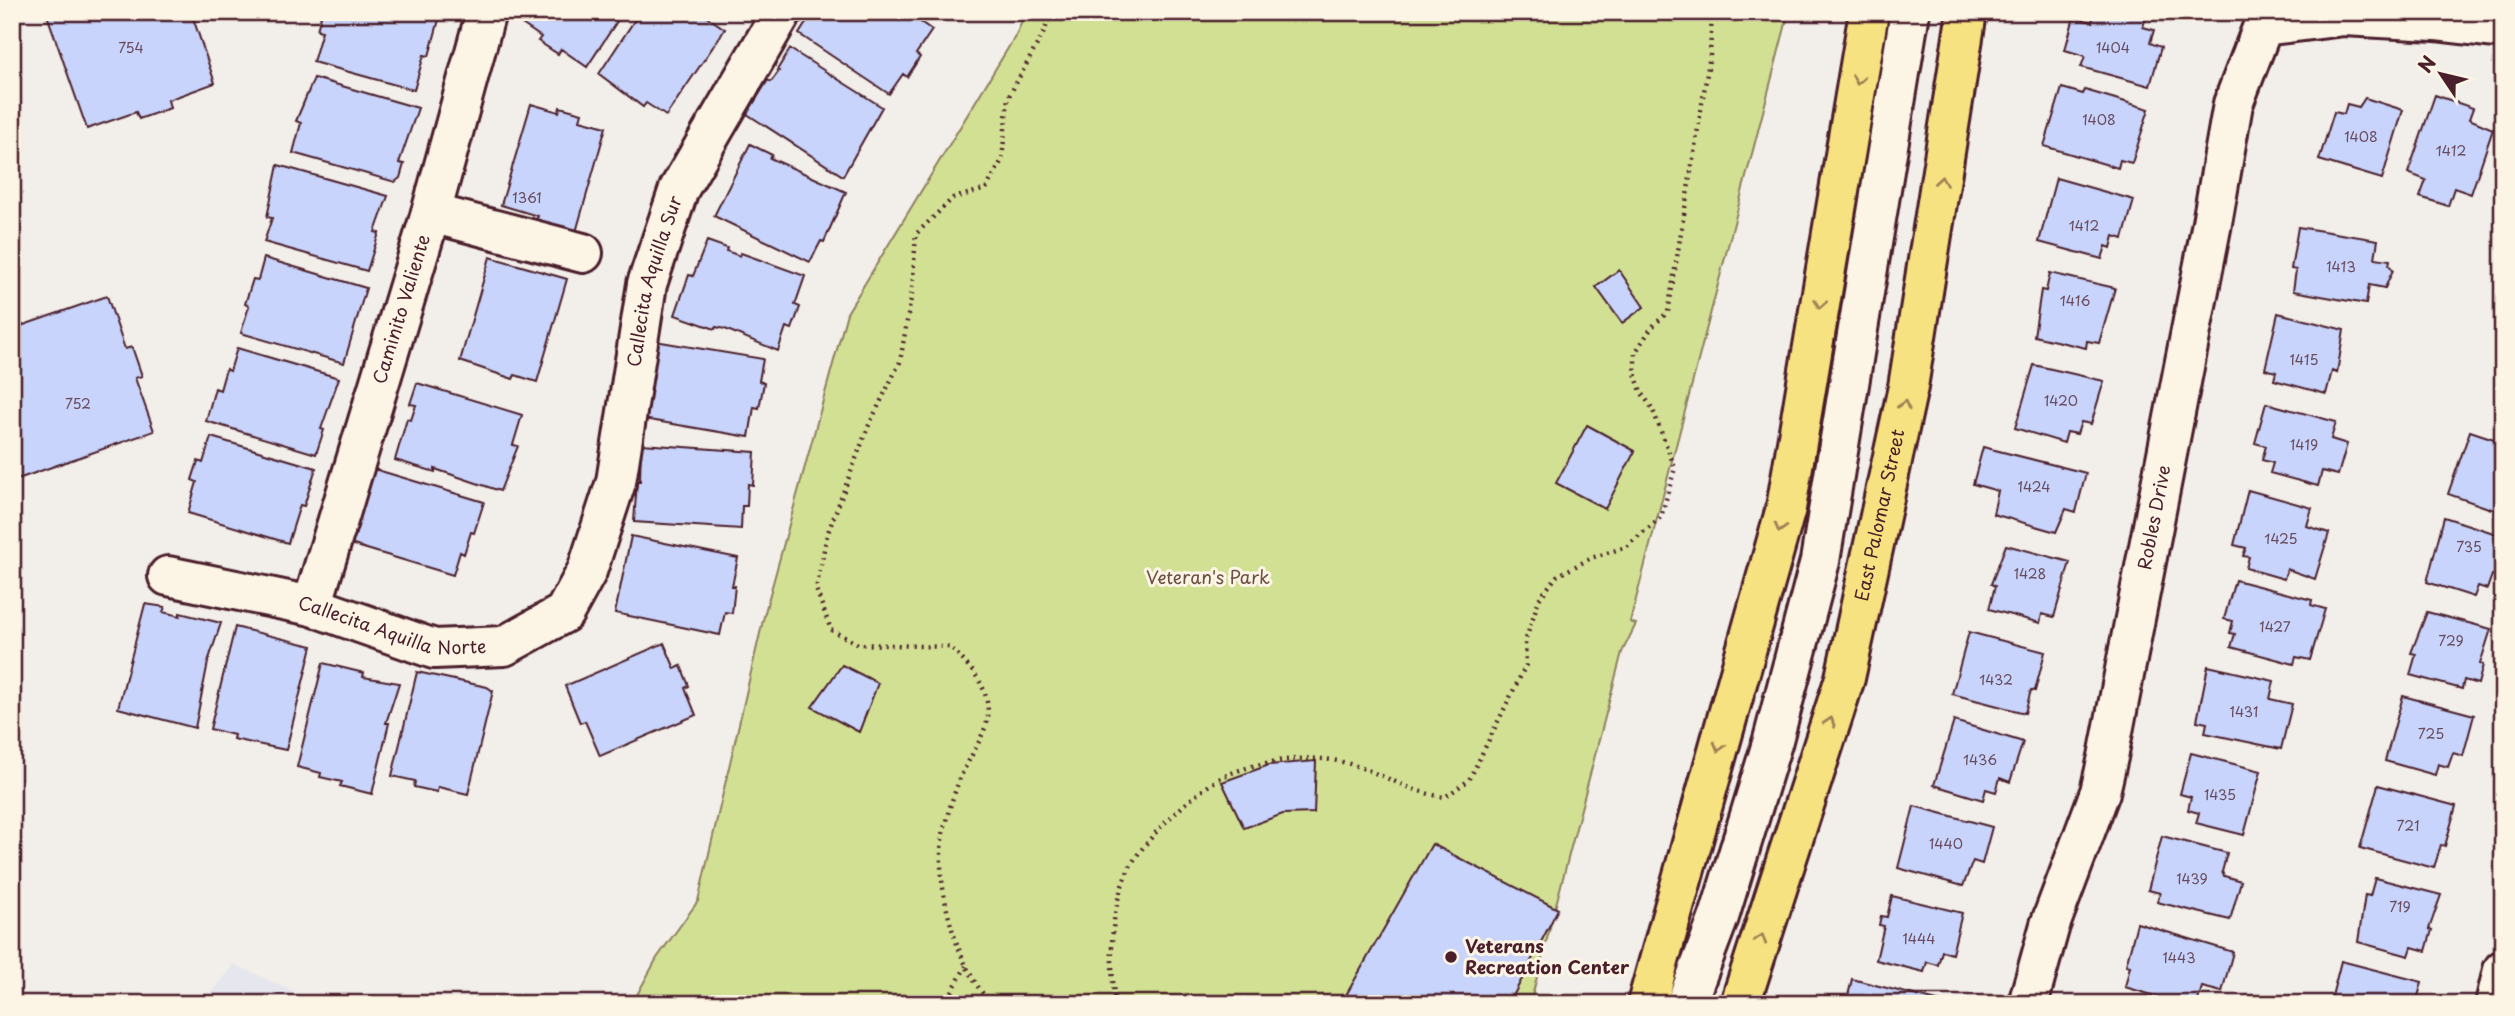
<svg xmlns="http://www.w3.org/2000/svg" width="2515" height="1016" viewBox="0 0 2515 1016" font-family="'Playpen Sans',sans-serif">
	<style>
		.built { fill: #e5e6ee }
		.green { fill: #d2e094; stroke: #8e8060; stroke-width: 2 }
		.building { fill: #c8d4fb; stroke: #4a1f2b; stroke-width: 2 }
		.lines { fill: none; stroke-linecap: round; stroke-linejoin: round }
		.minor-casing { stroke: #4a1f2b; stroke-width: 44 }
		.major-casing { stroke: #4a1f2b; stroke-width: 44 }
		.path { stroke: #4a1f2b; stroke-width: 4.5; stroke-dasharray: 2 5; stroke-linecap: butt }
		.minor { stroke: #fcf5e5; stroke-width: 38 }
		.major { stroke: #f7e281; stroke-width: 38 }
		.oneway { stroke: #a08056 }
		.poi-dot { fill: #4a1f2b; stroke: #fcf5e5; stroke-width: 2.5 }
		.labels { text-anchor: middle; stroke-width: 6; stroke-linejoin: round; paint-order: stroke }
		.number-label { font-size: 14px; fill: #6a4c5f }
		.street-label { font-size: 18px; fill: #4a1f2b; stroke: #fcf5e5 }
		.park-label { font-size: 18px; fill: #6c4f45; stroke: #fcf5e5 }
		.poi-label { font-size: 18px; font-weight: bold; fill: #4a1f2b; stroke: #fcf5e5; text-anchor: start }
	</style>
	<rect width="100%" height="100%" fill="#f2eee9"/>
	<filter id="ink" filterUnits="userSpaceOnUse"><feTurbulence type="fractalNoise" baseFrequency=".0143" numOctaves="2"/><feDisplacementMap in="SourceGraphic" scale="14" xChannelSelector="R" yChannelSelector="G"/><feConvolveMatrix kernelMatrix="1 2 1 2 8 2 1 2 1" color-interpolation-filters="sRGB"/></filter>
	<g filter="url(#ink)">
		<path class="built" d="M234,964L320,1004H204Z"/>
		<path class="green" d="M1026,12H1789L1630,622L1636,624L1622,652L1530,1004H632L657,958L698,901L764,616L847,313L1016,35Z"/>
		<path class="building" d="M46,12H191L215,83L168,100L170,108L139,119L136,112L87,129Z
			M322,12H427L440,16L429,56L424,55L414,90L313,62L322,31L317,30Z
			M529,12H623L587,67L561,49L558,54L538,41L541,37L522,24Z
			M640,12H700L725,29L666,116L646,103L643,107L599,74Z
			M813,12H906L932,30L916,54L920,57L907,77L903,74L889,94L799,34Z
			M2095,12H2129L2146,17L2143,27L2154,30L2150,43L2161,47L2150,86L2081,67L2085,56L2065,50L2074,17L2092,22Z
			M790,49L882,107L843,176L747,114L768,80L771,82L779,71L777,70Z
			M314,78L418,108L399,163L404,164L400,178L395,182L293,153L301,123L296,121Z
			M2062,88L2083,94L2085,90L2149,109L2132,163L2120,160L2118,168L2044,146Z
			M2435,95L2473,108L2469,119L2493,129L2471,194L2454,188L2448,206L2420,197L2426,180L2408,173Z
			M2365,98L2403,110L2382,179L2319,160L2334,112L2344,114L2347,104L2359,107Z
			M531,104L559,112L560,107L582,113L580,120L606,127L576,232L536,220L538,216L501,205Z
			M750,144L772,155L770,158L846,192L824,242L821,241L810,262L714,216Z
			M278,165L388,196L375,232L379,233L367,271L264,242L272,218L267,217Z
			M2056,178L2134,200L2123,239L2114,236L2111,248L2106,246L2102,259L2039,242Z
			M2298,227L2378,240L2375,258L2390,260L2389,265L2393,270L2385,288L2369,285L2366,304L2293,291L2296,270L2291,269Z
			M707,241L727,248L726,251L740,256L741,253L805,276L795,305L800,307L792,329L786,327L778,351L725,329L716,327L715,329L675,315L689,275L693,276Z
			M490,257L567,279L537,382L515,375L513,379L460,361Z
			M264,258L366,288L344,363L241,333L249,306L245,304L253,279L258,280Z
			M1619,270L1644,307L1622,323L1596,287Z
			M2050,273L2115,288L2099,343L2087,341L2086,348L2034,336L2041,290L2046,291Z
			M107,296L125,349L132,347L142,376L135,378L154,431L12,481V329Z
			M2278,313L2344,330L2337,373L2332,371L2326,394L2274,380L2276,372L2265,369Z
			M655,341L763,359L759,381L764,383L759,408L754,407L749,437L643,419Z
			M237,348L339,378L321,429L324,430L316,454L206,421L215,388L220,390L226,369L230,371Z
			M2034,365L2104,381L2091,424L2081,422L2077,434L2067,432L2064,443L2015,428Z
			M417,383L522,415L513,445L518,446L500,491L435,469V472L395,460L407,419L411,420L416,405L410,404Z
			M2266,403L2336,422L2331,439L2347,444L2338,475L2322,471L2318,486L2270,473L2273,463L2262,460L2266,446L2255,443Z
			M1587,425L1635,451L1605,509L1556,483Z
			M2470,431L2503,442V513L2448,494Z
			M211,437L316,468L304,506L300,505L288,543L188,513L197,482L192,480L198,461L203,463Z
			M641,444L755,452L753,485L748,484L747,506H742L741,529L634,522L637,481H640Z
			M1983,447L2086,473L2076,512L2066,509L2056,532L1993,514L1998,491L1973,484Z
			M374,469L484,502L474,533L471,532L464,554L460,552L453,575L350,544Z
			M2248,490L2312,508L2307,526L2329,533L2315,579L2287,569L2284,579L2246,568L2249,557L2243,556L2246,548L2234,545Z
			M2444,517L2503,536V578L2492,575L2487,589L2478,586L2474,597L2427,582Z
			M631,536L738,558L732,586H735L732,613L725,612L720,635L615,613Z
			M2006,545L2070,562L2054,617L2042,614L2040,623L1989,609L1995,586L1991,584Z
			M2235,580L2312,600L2311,605L2325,609L2310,660L2296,657L2294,664L2231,647L2235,634L2230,633L2233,621L2224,619Z
			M145,604L165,607L163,612L180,616V613L221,623L208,662L195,728L118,708Z
			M2427,612L2491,629L2480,664L2483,665L2478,684L2464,680L2462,689L2410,675L2416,654L2411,653Z
			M235,627L312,646L286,750L233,739L234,735L210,729Z
			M1969,632L2045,652L2035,691L2031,690L2025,713L1952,694Z
			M664,643L675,669L681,666L689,686L685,688L696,715L600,756L585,721L580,723L565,686Z
			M323,663L364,673L363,677L399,683L386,723H389L372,794L340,786L342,782L320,777L321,773L297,767Z
			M842,665L878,683L859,732L812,707Z
			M2208,666L2274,681L2270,699L2292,704L2281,749L2205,733L2207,723L2197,721Z
			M417,672L487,687L493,691L468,794L438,787L437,792L414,787L415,781L392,776Z
			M2403,696L2474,715L2463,756L2453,753L2448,767L2438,764L2435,775L2385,761Z
			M1954,721L2023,742L2010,782L2000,778L1996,792L1986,789L1983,800L1934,785Z
			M2191,753L2261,771L2244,835L2196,823L2199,813L2188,810L2191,797L2180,794Z
			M1316,761L1314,813L1283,814L1244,828L1222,782L1269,765Z
			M2378,785L2456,806L2445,846L2441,845L2434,868L2360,848Z
			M1914,806L1992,827L1982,864L1973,861L1963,886L1898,868Z
			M2162,836L2227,853L2222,872L2224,876L2241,881L2230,920L2157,902L2160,893L2148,890Z
			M1432,844L1558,909L1509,1004H1341Z
			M2375,878L2441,895L2429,929L2432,930L2426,951L2412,947L2409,956L2358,942L2365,895L2370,896Z
			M1892,896L1962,913L1952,954L1942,951L1938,965L1927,962L1924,972L1876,960L1884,926L1879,925L1881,916L1887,917Z
			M2137,923L2233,952L2222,992L2202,987L2197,1004H2183L2125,987L2130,966L2126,965Z
			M2341,961L2422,982L2416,1004H2330Z
			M1852,979L1941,1002L1846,1004Z"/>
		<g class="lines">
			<g class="minor-casing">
				<g id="minor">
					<path d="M431,213L583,253"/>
					<path id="s1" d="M168,576L312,606L434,649L504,646L564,613L587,571L616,482L647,284L679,189L782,12"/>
					<path id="s2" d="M312,606L431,213L486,12"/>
					<path d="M1686,1004L1719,917L1773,740L1820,561L1910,12"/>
					<path id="s3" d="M2028,1004L2050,925L2100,792L2108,757L2212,223L2233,104L2263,26L2344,16L2435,21L2503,29"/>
					<path d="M2495,1004L2503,970"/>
				</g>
			</g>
			<g class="major-casing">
				<g id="major">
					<path d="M1647,1004L1786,508L1869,12"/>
					<path id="s4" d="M1740,1004L1845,678L1908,387L1967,12"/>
				</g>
			</g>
			<path class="path" d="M945,1004L966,966
				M992,1004C956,969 932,878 944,829C948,812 954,794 960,778C967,762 988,730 988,715C988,682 971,670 951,647L858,644L831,630L816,589L827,535L868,427L900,362L912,292L916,234L953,198L986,189L1002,160L1008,98L1045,30L1051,12
				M1115,1004C1110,960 1109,914 1127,873C1139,843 1199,786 1229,774C1259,762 1292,757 1323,759C1367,762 1403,792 1445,797L1469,780L1526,665L1525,642L1539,599L1557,576L1591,558L1626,547L1661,517L1675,468L1652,408L1641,392L1635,373V353L1652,327L1668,312L1710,55L1712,12"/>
			<use href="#minor" class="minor"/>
			<use href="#major" class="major"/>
		</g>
		<defs><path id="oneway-chevron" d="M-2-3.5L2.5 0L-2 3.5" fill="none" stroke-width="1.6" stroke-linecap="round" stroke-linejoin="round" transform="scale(1.75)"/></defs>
		<g class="oneway">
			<use href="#oneway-chevron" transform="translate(1858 80) rotate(100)"/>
			<use href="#oneway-chevron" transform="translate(1941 181) rotate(-81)"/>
			<use href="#oneway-chevron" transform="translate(1820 304) rotate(100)"/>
			<use href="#oneway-chevron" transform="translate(1904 405) rotate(-78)"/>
			<use href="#oneway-chevron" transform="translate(1780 528) rotate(106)"/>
			<use href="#oneway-chevron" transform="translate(1830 722) rotate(-72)"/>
			<use href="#oneway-chevron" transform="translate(1719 747) rotate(106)"/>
			<use href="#oneway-chevron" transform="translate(1761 939) rotate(-72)"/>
		</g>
	</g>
	<circle class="poi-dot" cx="1451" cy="957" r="7"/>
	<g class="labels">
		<g class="number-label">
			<text x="131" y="53">754</text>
			<text x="2113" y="53">1404</text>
			<text x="2099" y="125">1408</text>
			<text x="2361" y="142">1408</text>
			<text x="2451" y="156">1412</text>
			<text x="527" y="203">1361</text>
			<text x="2084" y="231">1412</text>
			<text x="2341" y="272">1413</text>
			<text x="2075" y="306">1416</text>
			<text x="2304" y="365">1415</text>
			<text x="2061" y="406">1420</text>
			<text x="78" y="409">752</text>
			<text x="2304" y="450">1419</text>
			<text x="2034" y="492">1424</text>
			<text x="2281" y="544">1425</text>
			<text x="2469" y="552">735</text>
			<text x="2030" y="579">1428</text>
			<text x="2275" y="632">1427</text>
			<text x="2451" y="646">729</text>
			<text x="1996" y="685">1432</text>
			<text x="2244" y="717">1431</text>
			<text x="2431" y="739">725</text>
			<text x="1980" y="765">1436</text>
			<text x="2220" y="800">1435</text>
			<text x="2408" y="831">721</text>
			<text x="1946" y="849">1440</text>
			<text x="2192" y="884">1439</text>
			<text x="2400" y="912">719</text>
			<text x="1919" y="944">1444</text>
			<text x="2179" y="963">1443</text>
		</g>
		<g class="street-label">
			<text dy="6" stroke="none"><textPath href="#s1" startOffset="761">Callecita Aquilla Sur</textPath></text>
			<text dy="6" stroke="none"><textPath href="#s2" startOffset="310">Caminito Valiente</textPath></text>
			<text dy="6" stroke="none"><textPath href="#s4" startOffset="509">East Palomar Street</textPath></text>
			<text dy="6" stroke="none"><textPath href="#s3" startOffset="504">Robles Drive</textPath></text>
			<text dy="6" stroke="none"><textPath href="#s1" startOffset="231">Callecita Aquilla Norte</textPath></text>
		</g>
		<g class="park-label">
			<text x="1208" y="584">Veteran's Park</text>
		</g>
		<g class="poi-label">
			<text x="1465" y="953">Veterans<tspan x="1465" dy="21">Recreation Center</tspan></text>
		</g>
	</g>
	<rect width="2515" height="1016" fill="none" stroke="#fcf5e5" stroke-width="42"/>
	<rect x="21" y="21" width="2473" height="974" fill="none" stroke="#4a1f2b" stroke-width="2.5" filter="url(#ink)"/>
	<g transform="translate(2441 74) rotate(305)" stroke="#fcf5e5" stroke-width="5" paint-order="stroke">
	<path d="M0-5L12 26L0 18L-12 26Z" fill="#4a1f2b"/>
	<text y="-10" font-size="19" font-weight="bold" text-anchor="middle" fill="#4a1f2b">N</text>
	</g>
</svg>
